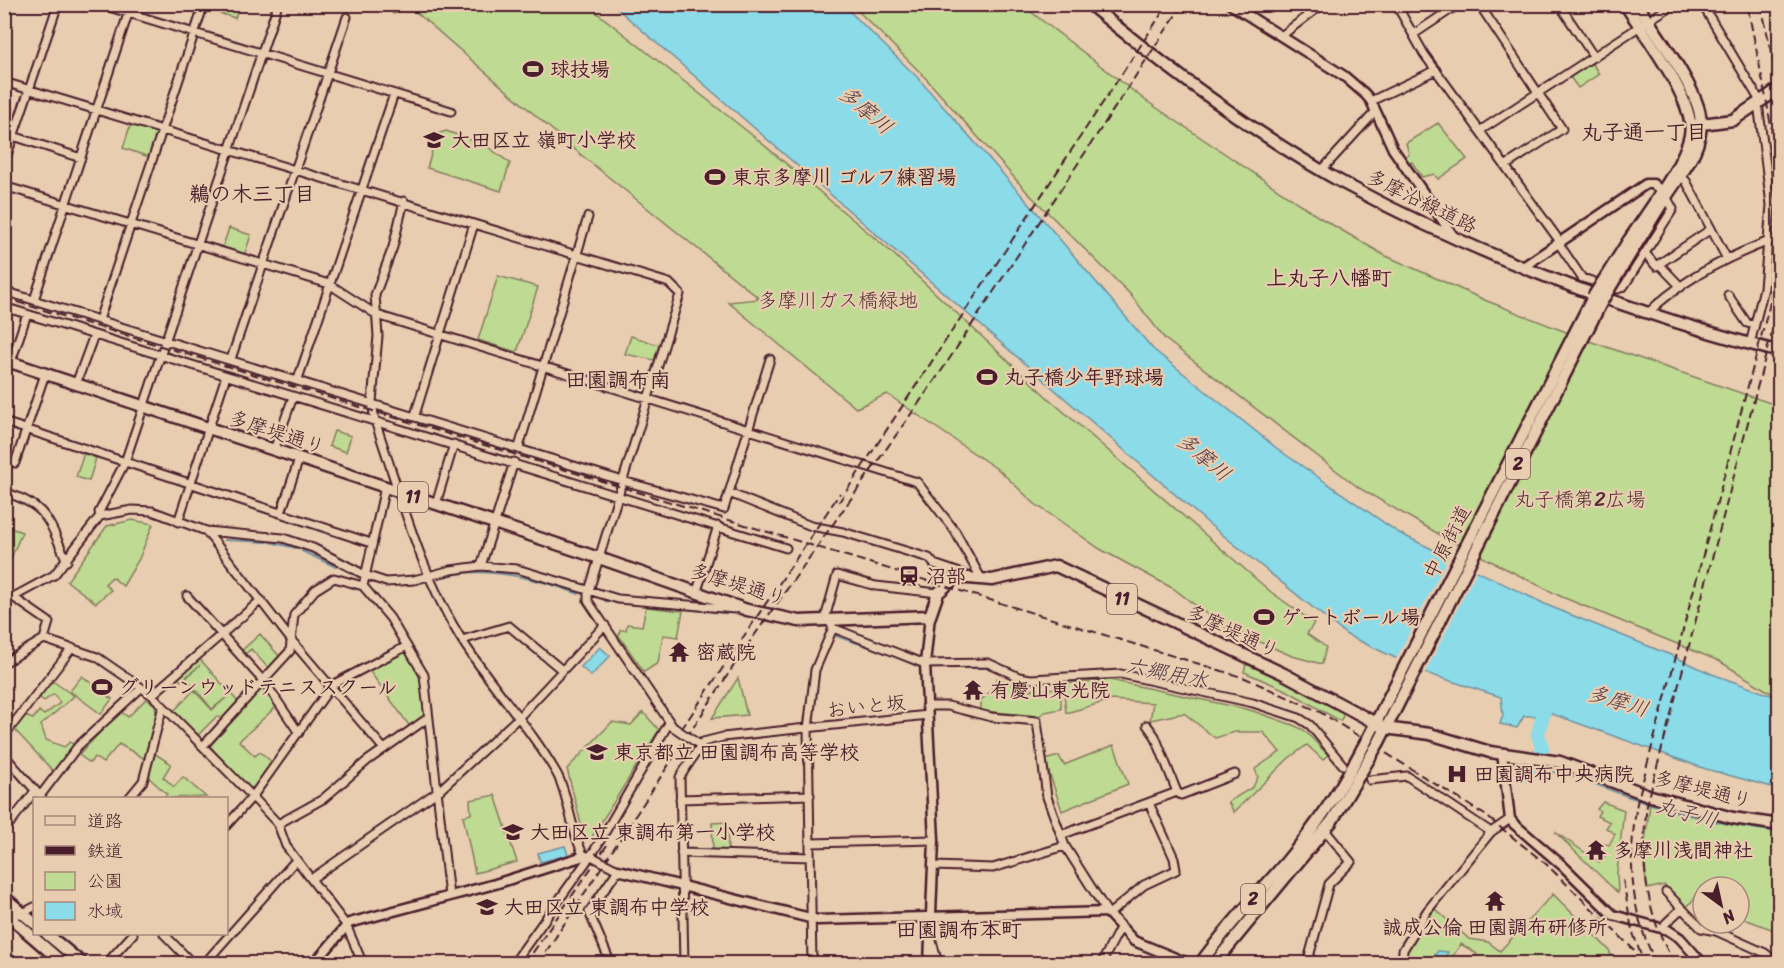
<svg xmlns="http://www.w3.org/2000/svg" width="1784" height="968" viewBox="0 0 1784 968" font-family="Sriracha,'Klee One',sans-serif">
	<style>
		.green { fill: #bfda92; stroke: #847c5e; stroke-width: 1.5 }
		.water { fill: #8cdbe9; stroke: #72909d; stroke-width: 1.5 }
		.pier { fill: #e8cdb0 }
		.lines { fill: none; stroke-linecap: round; stroke-linejoin: round }
		.stream { stroke: #72909d; stroke-width: 2 }
		.river { stroke: #8cdbe9; stroke-width: 14 }
		.minor-casing { stroke: #4a1f2b; stroke-width: 11 }
		.tertiary-casing { stroke: #4a1f2b; stroke-width: 13 }
		.primary-casing { stroke: #4a1f2b; stroke-width: 15 }
		.minor { stroke: #e8cdb0; stroke-width: 7 }
		.tertiary { stroke: #e8cdb0; stroke-width: 8 }
		.primary { stroke: #e8cdb0; stroke-width: 10 }
		.rail { stroke: #4a1f2b; stroke-width: 2; stroke-dasharray: 9 4.5; stroke-linecap: butt }
		.minor-bridge-casing { stroke: #4a1f2b; stroke-width: 11; stroke-linecap: butt }
		.primary-bridge-casing { stroke: #4a1f2b; stroke-width: 15; stroke-linecap: butt }
		.minor-bridge { stroke: #e8cdb0; stroke-width: 7 }
		.primary-bridge { stroke: #e8cdb0; stroke-width: 10 }
		.labels { text-anchor: middle; stroke-width: 4.5; stroke-linejoin: round; paint-order: stroke }
		.shield { fill: #e8cdb0; stroke: #795353; stroke-width: 1.5 }
		.shield-label { font-size: 18px; font-weight: bold; fill: #4a1f2b }
		.poi-label { font-size: 20px; font-weight: bold; fill: #4a1f2b; stroke: #e8cdb0; text-anchor: start }
		.street-label { font-size: 20px; fill: #4a1f2b; stroke: #e8cdb0 }
		.park-label { font-size: 20px; fill: #563235; stroke: #e8cdb0 }
		.water-label { font-size: 21px; font-style: italic; fill: #543b48; stroke: #e8cdb0 }
		.neighbourhood-label { font-size: 21px; font-weight: bold; fill: #4a1f2b; stroke: #e8cdb0 }
	</style>
	<rect width="100%" height="100%" fill="#e8cdb0"/>
	<filter id="ink" filterUnits="userSpaceOnUse"><feTurbulence type="fractalNoise" baseFrequency=".0167" numOctaves="2"/><feDisplacementMap in="SourceGraphic" scale="12" xChannelSelector="R" yChannelSelector="G"/><feConvolveMatrix kernelMatrix="1 2 1 2 8 2 1 2 1" color-interpolation-filters="sRGB"/></filter>
	<g filter="url(#ink)">
		<path class="green" d="M208,4L225,5L238,9L235,18L206,9Z
			M381,5H587L752,135L889,250L1049,399L1271,592L1314,623L1307,634L1326,647L1322,664L1292,656L1221,625L1174,589L1100,549L1060,521L1035,504L1000,471L887,394L856,408L728,302L760,299L580,154L416,12L399,11L394,14Z
			M852,5H1022L1145,100L1319,217L1384,255L1487,301L1589,341L1779,406V698L1719,661L1562,597L1449,540L1359,488L1165,339L1130,294L1027,192L921,73Z
			M1592,63L1599,74L1578,88L1570,77Z
			M131,123L158,132L149,157L123,148Z
			M1438,123L1467,159L1438,179L1434,174L1422,177L1412,162L1407,163L1403,158L1409,154L1406,143Z
			M446,131L485,145L510,163L501,191L427,168L437,134Z
			M229,228L251,235L244,256L222,249Z
			M498,276L538,287L517,352L478,340Z
			M631,336L659,345L654,360L625,354Z
			M334,431L351,436L346,452L329,446Z
			M84,453L96,458L89,481L76,477Z
			M132,520L153,524L139,559L123,586L112,577L105,584L111,590L96,603L67,581L107,526Z
			M5,526L22,532L5,573L4,526Z
			M646,607L683,611L678,637L663,635L658,663L644,672L619,636L620,630H626L627,624L642,626Z
			M260,634L280,657L269,669L251,649L244,655L240,652Z
			M405,649L421,676L425,717L411,728L368,669Z
			M198,657L239,703L223,721L217,716L198,735L174,711L194,690L212,710L227,697L212,709L186,678L200,665L181,681L177,677Z
			M1246,664L1290,683L1345,713L1340,721L1288,691L1244,672Z
			M82,676L112,699L101,714L70,691Z
			M738,678L747,715L712,718Z
			M997,678L1023,690L1061,688V709L1045,712L1039,716L981,711V700L990,692Z
			M51,680L74,696L41,725L46,740L64,747L70,742L75,746L54,772L14,729L25,716L33,719L39,711L44,715L60,703L54,694L44,701L38,696Z
			M1110,680L1250,710L1293,725L1304,730L1328,755L1323,760L1307,745L1289,758L1234,812L1228,802L1253,787L1258,777L1255,769L1280,752L1263,732H1235L1215,738L1184,713L1150,720L1153,703L1111,700L1066,713L1063,684Z
			M264,686L277,706L239,741L255,756L260,752L273,763L255,787L248,788L210,746Z
			M146,699L155,705L157,719L147,760L119,744L103,763L94,757L90,763L79,755L120,711L128,717Z
			M643,712L659,730L590,840L584,836L567,769L612,722L631,725Z
			M1114,745L1128,784L1062,811L1045,760L1059,756L1064,765Z
			M154,753L171,764L163,777L174,787L183,777L206,797L163,798L167,794L149,778Z
			M495,795L517,862L475,873L463,816L471,814L470,800Z
			M1651,796L1779,825V932L1739,917V887H1703V895L1700,892L1684,910L1664,885L1647,889L1643,857Z
			M1603,802L1624,810L1617,873L1618,893L1555,832L1599,862L1605,856V852L1598,847V843L1609,845L1615,834L1606,828L1610,822L1597,816L1600,811L1597,809Z
			M727,822L728,850H713L712,823Z
			M1553,894L1609,950L1614,963H1472L1477,954L1461,944L1448,963L1404,964L1405,951L1435,909L1469,939L1488,942L1500,951Z"/>
		<path class="water" d="M613,5H843L917,77L1040,216L1153,349L1279,450L1399,533L1549,606L1673,656L1712,674L1779,698V789L1706,769L1544,711L1536,716H1524L1517,728L1500,724L1503,715L1501,697L1429,674L1347,635L1209,524Z
			M600,647L610,656L591,676L581,667Z
			M565,846L568,855L540,862L538,853Z
			M1438,951L1448,952L1442,963H1428Z"/>
		<path class="pier" d="M1450,554L1478,568L1424,675L1395,661Z"/>
		<g class="lines">
			<path class="stream" d="M224,540L267,542
				M270,542L296,548
				M302,551L336,567
				M444,577C483,564 541,580 579,594
				M605,601L703,611
				M712,612L728,613
				M836,636L878,650
				M888,653L919,667
				M956,668H993
				M1004,673L1025,683L1082,679
				M1115,677L1162,687
				M1541,768L1542,771C1576,772 1598,787 1630,797C1679,814 1729,826 1780,832"/>
			<path class="river" d="M1542,748L1538,734L1548,695
				M1527,775L1542,771"/>
			<g class="minor-casing">
				<path id="minor" d="M99,4L451,111
					M1396,4L1424,54L1561,243
					M1479,4L1562,129L1505,166
					M1559,4L1594,57
					M1702,4L1760,101
					M1414,34L1459,4
					M1281,36L1323,4
					M4,82L669,283L680,294L588,594V601L673,727
					M1371,101L1436,70
					M1481,130L1674,4
					M4,133L81,158
					M4,164L58,4
					M1322,170L1375,112
					M1680,176L1686,181L1727,259
					M4,186L329,284L377,315L917,482L955,531L982,580
					M404,201L393,247L375,295L378,336L372,402L375,421C400,493 420,572 460,637C489,684 529,725 557,774C569,796 570,830 584,856
					M1559,244L1582,278L1618,289L1624,286L1673,209L1666,196
					M1645,253L1656,266L1659,264
					M1681,287L1659,264L1711,229
					M4,291L623,481L724,509L770,359
					M1728,295L1747,323L1754,325
					M34,300L128,14
					M4,307L786,548
					M1648,313C1683,278 1733,254 1780,237
					M99,320L204,4
					M1750,344L1764,288L1771,205L1758,103
					M231,359L347,17
					M11,362L27,314
					M298,379L394,94
					M76,384L94,335
					M415,415L474,224
					M4,422L371,543
					M519,447L588,217
					M274,450L293,397
					M15,463L45,374
					M4,492C49,506 48,521 67,561
					M729,493L811,526L843,532L929,558L934,564L963,574
					M436,504L454,444
					M281,513L299,459
					M100,516L132,510L152,511L206,531L283,538L313,548L365,575L386,582L414,580L451,570L481,566L517,569L618,599L735,609
					M178,522L226,376
					M206,531L292,641L384,749
					M481,566L514,462
					M363,586L385,487
					M697,591L718,526
					M938,593L876,586L837,575L826,615L833,628L925,664L988,663L1019,677L1031,679L1121,674L1253,703L1299,718L1310,725L1343,765
					M187,596L266,684L299,733
					M4,602L54,575L100,516L99,512L125,462L278,4
					M44,639L97,657L152,695L250,794L278,824L286,846L346,925L363,964
					M462,640L509,626L562,670
					M4,663L44,639L49,622L13,597
					M152,695L261,600
					M927,706H948L991,717L1037,721L1047,797L1065,846L1107,912
					M1147,725L1155,736L1177,792L1181,795L1235,774
					M4,736L72,648
					M203,746L290,651L294,615L315,590L334,578L363,586L390,618L424,675L449,896
					M4,755L42,798
					M1370,780L1407,776L1491,832
					M40,796L78,746L141,688
					M129,798L143,781L163,706
					M680,799L810,795
					M278,824L323,799L367,761L428,718
					M226,826L253,796L332,685L407,646
					M4,831L35,791
					M1061,835L1177,792
					M810,843L934,840
					M681,853L810,857
					M934,866L993,868L1065,846
					M311,879L441,789L519,717L605,625
					M1666,892L1701,928L1716,931L1765,953L1778,964
					M1109,914L1144,885L1176,870L1174,858L1149,803
					M6,916L23,913L34,907
					M1664,928L1665,924L1682,908
					M164,934L193,964
					M931,937L938,964
					M106,964L133,934
					M204,964L296,860
					M513,964L594,851L669,723
					M611,964L589,912L618,870L614,868
					M684,964L680,777L703,742L723,737L928,715
					M812,964L808,729L815,670L833,628
					M1101,964L1120,928
					M1307,964L1329,884L1351,862L1325,830
					M1402,964L1403,950L1427,911L1491,832L1510,819"/>
			</g>
			<g class="tertiary-casing">
				<path id="tertiary" d="M1230,4L1344,76L1365,94L1371,101L1393,149L1454,237
					M1523,267L1646,184H1653L1664,193
					M1502,753L1510,819L1514,824L1563,866L1613,915L1668,930L1680,938L1703,964
					M618,870L818,920L1107,912L1134,941L1190,964
					M314,964L349,923L495,884L584,856L593,857
					M929,964L934,840L925,664L930,616"/>
			</g>
			<g class="primary-casing">
				<path id="primary" d="M1089,4C1169,70 1254,134 1345,184C1482,258 1629,312 1780,352
					M1625,4C1643,33 1697,102 1690,135C1684,166 1645,215 1627,243
					M1694,125L1733,120L1780,88
					M1634,248C1645,231 1655,214 1666,197C1682,172 1705,148 1700,115C1696,87 1654,30 1637,4
					M4,360L599,558L747,610L799,621L930,616L938,593L956,577L992,580L1056,566L1284,674L1385,728L1430,734L1490,752L1560,762L1651,796L1733,818L1780,825
					M1369,736L1593,297
					M1379,742L1602,301
					M4,897L34,923
					M4,912L64,964
					M47,934L83,964
					M1200,964C1226,927 1257,896 1286,862C1316,827 1341,789 1362,749
					M1214,964L1332,821L1372,754"/>
			</g>
			<use href="#minor" class="minor"/>
			<use href="#tertiary" class="tertiary"/>
			<use href="#primary" class="primary"/>
			<path class="rail" d="M1761,4L1780,94
				M4,298L1245,678L1320,712L1485,815L1546,864L1634,950
				M839,502L1168,4
				M681,730L840,493
				M1623,880L1632,930L1644,964
				M525,964L607,845
				M538,964L744,650L940,373L1183,4
				M1657,964C1629,912 1628,859 1637,803L1769,307C1776,268 1781,227 1778,187C1774,126 1759,65 1747,4
				M1675,964C1645,914 1640,861 1647,805L1780,301"/>
			<g class="minor-bridge-casing">
				<path id="minor-bridge" d="M673,727L697,743
					M593,857L614,868"/>
			</g>
			<g class="primary-bridge-casing">
				<path id="primary-bridge" d="M1593,297L1627,243
					M1602,301L1634,248
					M1362,749L1369,736
					M1372,754L1379,742"/>
			</g>
			<use href="#minor-bridge" class="minor-bridge"/>
			<use href="#primary-bridge" class="primary-bridge"/>
		</g>
	</g>
	<defs>
		<g id="stadium-bare" transform="scale(1.62)"><path d="M0-5a6.5 5 0 1 0 0 10a6.5 5 0 1 0 0-10ZM-3.5-1.8h7v3.6h-7Z" fill="#4a1f2b" stroke="#e8cdb0" stroke-width="2.5" paint-order="stroke"/></g>
		<g id="school-bare" transform="scale(1.62)"><path d="M0-5L7-2L0 1L-7-2ZM-4 1L0 2.5L4 1V4Q0 6-4 4Z" fill="#4a1f2b" stroke="#e8cdb0" stroke-width="2.5" paint-order="stroke"/></g>
		<g id="station-bare" transform="scale(1.62)"><path d="M-3-6H3Q5-6 5-4V2Q5 4 3 4L4.5 6H3L1.5 4h-3L-3 6H-4.5L-3 4Q-5 4-5 2V-4Q-5-6-3-6ZM-3.5-4v3h7v-3ZM-3.5 1v1.5H-2V1ZM2 1v1.5H3.5V1Z" fill="#4a1f2b" stroke="#e8cdb0" stroke-width="2.5" paint-order="stroke"/></g>
		<g id="temple-bare" transform="scale(1.62)"><path d="M0-6L5-2H3V0L6.5 2.5H4V6H1.5V3h-3V6H-4V2.5H-6.5L-3 0V-2H-5Z" fill="#4a1f2b" stroke="#e8cdb0" stroke-width="2.5" paint-order="stroke"/></g>
		<g id="hospital-bare" transform="scale(1.62)"><path d="M-5-5h3v3.5h4V-5h3V5h-3V1.5h-4V5h-3Z" fill="#4a1f2b" stroke="#e8cdb0" stroke-width="2.5" paint-order="stroke"/></g>
	</defs>
	<g fill-rule="evenodd">
		<use href="#stadium-bare" x="533" y="69"/>
		<use href="#school-bare" x="434" y="140"/>
		<use href="#stadium-bare" x="715" y="177"/>
		<use href="#stadium-bare" x="987" y="377"/>
		<use href="#station-bare" x="909" y="576"/>
		<use href="#stadium-bare" x="1264" y="617"/>
		<use href="#temple-bare" x="679" y="652"/>
		<use href="#stadium-bare" x="102" y="687"/>
		<use href="#temple-bare" x="973" y="690"/>
		<use href="#school-bare" x="597" y="752"/>
		<use href="#hospital-bare" x="1457" y="774"/>
		<use href="#school-bare" x="513" y="832"/>
		<use href="#temple-bare" x="1596" y="850"/>
		<use href="#temple-bare" x="1495" y="901"/>
		<use href="#school-bare" x="487" y="907"/>
	</g>
	<g class="labels">
		<g class="shield">
			<rect x="1506" y="449" width="24" height="30" rx="4.5"/>
			<rect x="398" y="482" width="30" height="30" rx="4.5"/>
			<rect x="1107" y="584" width="30" height="30" rx="4.5"/>
			<rect x="1241" y="884" width="24" height="30" rx="4.5"/>
		</g>
		<g class="shield-label">
			<text x="1518" y="470">2</text>
			<text x="413" y="503">11</text>
			<text x="1122" y="605">11</text>
			<text x="1253" y="905">2</text>
		</g>
		<g class="poi-label">
			<text x="550" y="76">球技場</text>
			<text x="451" y="147">大田区立 嶺町小学校</text>
			<text x="732" y="184">東京多摩川 ゴルフ練習場</text>
			<text x="1004" y="384">丸子橋少年野球場</text>
			<text x="926" y="583">沼部</text>
			<text x="1281" y="624">ゲートボール場</text>
			<text x="696" y="659">密蔵院</text>
			<text x="119" y="694">グリーンウッドテニススクール</text>
			<text x="990" y="697">有慶山東光院</text>
			<text x="614" y="759">東京都立 田園調布高等学校</text>
			<text x="1474" y="781">田園調布中央病院</text>
			<text x="530" y="839">大田区立 東調布第一小学校</text>
			<text x="1613" y="857">多摩川浅間神社</text>
			<text x="504" y="914">大田区立 東調布中学校</text>
			<text x="1495" y="934" text-anchor="middle">誠成公倫 田園調布研修所</text>
		</g>
		<g class="street-label">
			<text transform="translate(1422 201) rotate(26)" y="7">多摩沿線道路</text>
			<text transform="translate(277 432) rotate(18)" y="7">多摩堤通り</text>
			<text transform="translate(1447 542) rotate(-63)" y="7">中原街道</text>
			<text transform="translate(738 584) rotate(17)" y="7">多摩堤通り</text>
			<text transform="translate(1233 631) rotate(25)" y="7">多摩堤通り</text>
			<text transform="translate(866 706) rotate(-6)" y="7">おいと坂</text>
			<text transform="translate(1703 789) rotate(14)" y="7">多摩堤通り</text>
		</g>
		<g class="park-label">
			<text x="838" y="307">多摩川ガス橋緑地</text>
			<text x="1580" y="506">丸子橋第2広場</text>
		</g>
		<g class="water-label">
			<text transform="translate(866 110) rotate(40)" y="7">多摩川</text>
			<text transform="translate(1204 457) rotate(40)" y="7">多摩川</text>
			<text transform="translate(1167 673) rotate(11)" y="7">六郷用水</text>
			<text transform="translate(1618 701) rotate(17)" y="7">多摩川</text>
			<text transform="translate(1687 813) rotate(15)" y="7">丸子川</text>
		</g>
		<g class="neighbourhood-label">
			<text x="1644" y="139">丸子通一丁目</text>
			<text x="252" y="201">鵜の木三丁目</text>
			<text x="1329" y="285">上丸子八幡町</text>
			<text x="618" y="387">田園調布南</text>
			<text x="959" y="937">田園調布本町</text>
		</g>
	</g>
	<rect width="1784" height="968" fill="none" stroke="#e8cdb0" stroke-width="24"/>
	<rect x="12" y="12" width="1760" height="944" fill="none" stroke="#4a1f2b" stroke-width="2" filter="url(#ink)"/>
	<rect x="33" y="797" width="195" height="138" fill="#e8cdb0" stroke="#a9877b" stroke-width="1.5"/>
	<rect x="45" y="816" width="30" height="9" fill="#e8cdb0" stroke="#a9877b" stroke-width="1.5"/>
	<text x="87" y="827" font-size="18" fill="#4a1f2b">道路</text>
	<rect x="45" y="846" width="30" height="9" fill="#4a1f2b" stroke="#a9877b" stroke-width="1.5"/>
	<text x="87" y="857" font-size="18" fill="#4a1f2b">鉄道</text>
	<rect x="45" y="872" width="30" height="18" fill="#bfda92" stroke="#a9877b" stroke-width="1.5"/>
	<text x="87" y="887" font-size="18" fill="#4a1f2b">公園</text>
	<rect x="45" y="902" width="30" height="18" fill="#8cdbe9" stroke="#a9877b" stroke-width="1.5"/>
	<text x="87" y="917" font-size="18" fill="#4a1f2b">水域</text>
	<g transform="translate(1721 905) rotate(147)"><circle r="28" fill="#e8cdb0" stroke="#a9877b" stroke-width="1.5"/>
	<path d="M0-4.5L10 22L0 15L-10 22Z" fill="#4a1f2b"/>
	<text y="-9" font-size="16" font-weight="bold" text-anchor="middle" fill="#4a1f2b">N</text>
	</g>
</svg>
